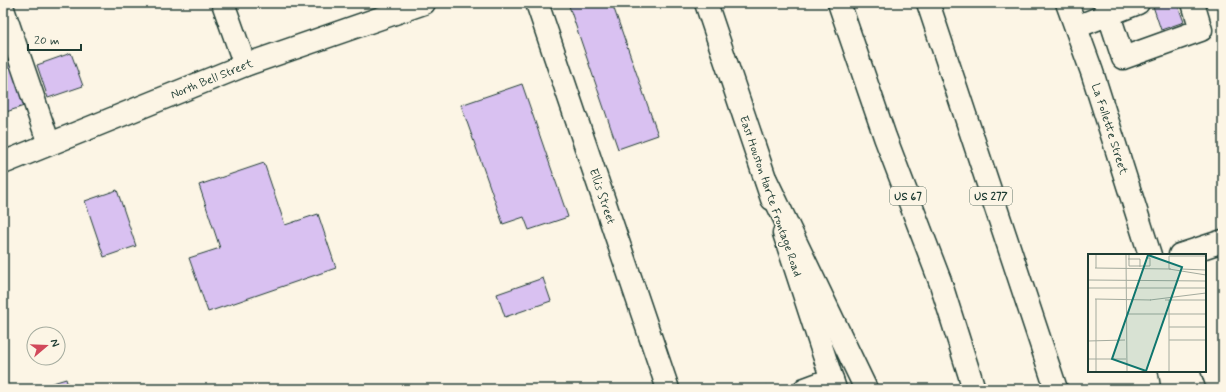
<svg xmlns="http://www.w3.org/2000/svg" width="1226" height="392" viewBox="0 0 1226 392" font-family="Mynerve,sans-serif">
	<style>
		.building { fill: #d9c1f1; stroke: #1f3d34 }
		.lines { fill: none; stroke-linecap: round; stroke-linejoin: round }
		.minor-casing { stroke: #1f3d34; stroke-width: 25 }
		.major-casing { stroke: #1f3d34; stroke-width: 25 }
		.highway-casing { stroke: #1f3d34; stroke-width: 25 }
		.minor { stroke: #fcf5e5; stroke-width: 22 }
		.major { stroke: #fcf5e5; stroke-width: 22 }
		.highway { stroke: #fcf5e5; stroke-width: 22 }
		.labels { text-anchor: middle; stroke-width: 3.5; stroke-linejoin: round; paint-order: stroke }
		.shield { fill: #fcf5e5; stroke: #617469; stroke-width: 1 }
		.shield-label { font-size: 11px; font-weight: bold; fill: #1f3d34 }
		.street-label { font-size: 12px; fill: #1f3d34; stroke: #fcf5e5 }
		.inset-road { fill: none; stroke: #a4ab9e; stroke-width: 1 }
		.view { fill: #0f766e; fill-opacity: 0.15; stroke: #0f766e; stroke-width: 2 }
		.inset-edge { fill: none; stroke: #1f3d34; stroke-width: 2 }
	</style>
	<rect width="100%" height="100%" fill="#fcf5e5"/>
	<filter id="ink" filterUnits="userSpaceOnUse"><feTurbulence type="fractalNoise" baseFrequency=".025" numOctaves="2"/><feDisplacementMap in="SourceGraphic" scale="8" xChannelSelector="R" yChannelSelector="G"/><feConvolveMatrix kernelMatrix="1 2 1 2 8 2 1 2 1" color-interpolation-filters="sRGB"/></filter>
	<g filter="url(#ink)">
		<path class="building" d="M568,3H612L658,135L618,149Z
			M1152,3H1177L1184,22L1161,30Z
			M3,24L30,104L3,113Z
			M71,53L83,86L48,98L37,65Z
			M522,84L568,217L529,230L524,217L503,224L461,105Z
			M264,163L285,225L318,214L336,268L208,312L189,258L220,248L199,185Z
			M117,190L136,246L104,257L85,201Z
			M543,278L551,301L505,317L497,294Z
			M66,379L69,389H44L43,386Z"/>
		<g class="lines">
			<g class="minor-casing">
				<g id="minor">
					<path d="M223,3L245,65"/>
					<path id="s1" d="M537,3L668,389"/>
					<path d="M1105,3L1123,58L1201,30L1193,3"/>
					<path d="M3,9L49,144"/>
					<path d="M1076,27L1138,3"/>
					<path d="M1180,255L1223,241"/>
					<path d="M805,389L832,379"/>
				</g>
			</g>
			<g class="major-casing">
				<g id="major">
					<path d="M706,3L772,199"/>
					<path id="s2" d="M1067,3L1092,72L1150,255"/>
					<path id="s3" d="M3,163L245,65L424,3"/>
					<path d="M784,233L835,389"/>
					<path d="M1188,371L1194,389"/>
				</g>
			</g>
			<g class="highway-casing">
				<path id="highway" d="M839,3L885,137L940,281L974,389
					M928,3L1056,389
					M766,180L866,389
					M1170,371L1173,389"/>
			</g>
			<use href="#minor" class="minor"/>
			<use href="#major" class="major"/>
			<use href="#highway" class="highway"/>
		</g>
	</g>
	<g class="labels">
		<g class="shield">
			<rect x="890" y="187" width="36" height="18" rx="3"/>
			<rect x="970" y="187" width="42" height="18" rx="3"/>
		</g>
		<g class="shield-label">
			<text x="908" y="200">US 67</text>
			<text x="991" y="200">US 277</text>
		</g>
		<g class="street-label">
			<text dy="4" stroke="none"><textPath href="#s3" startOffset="225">North Bell Street</textPath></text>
			<text dy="4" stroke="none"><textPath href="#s2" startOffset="133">La Follette Street</textPath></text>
			<text dy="4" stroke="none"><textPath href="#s1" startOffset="204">Ellis Street</textPath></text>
			<text transform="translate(771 196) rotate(71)" y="4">East Houston Harte Frontage Road</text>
		</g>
	</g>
	<g transform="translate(1088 254)">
		<rect width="118" height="118" fill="#fcf5e5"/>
		<path class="inset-road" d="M8,0V14M38,0L39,118M41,0V12H62V4H58M81,2H118M40,5H52V13M7,14L83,15M81,15V2M81,15L118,21M93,15L118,16M0,26L118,27M0,34H118M7,45L63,46M62,46L118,39M77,46H118M38,60H118M81,73H118M81,86H118M0,87L37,86M0,105H38M8,118V45M81,118V46"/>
		<path class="view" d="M60,1L94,13L58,117L24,105Z"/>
		<rect width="118" height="118" class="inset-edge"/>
	</g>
	<rect width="1226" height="392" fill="none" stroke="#fcf5e5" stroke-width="16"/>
	<rect x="8" y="8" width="1210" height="376" fill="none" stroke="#1f3d34" stroke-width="1.5" filter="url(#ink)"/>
	<g transform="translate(46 346) rotate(71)"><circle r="19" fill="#fcf5e5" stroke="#a4ab9e"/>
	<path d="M0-3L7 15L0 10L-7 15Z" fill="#d1495b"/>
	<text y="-6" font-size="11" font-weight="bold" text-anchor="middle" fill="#1f3d34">N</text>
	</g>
	<path d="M28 44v6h53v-6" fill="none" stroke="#1f3d34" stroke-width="2"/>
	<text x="34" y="44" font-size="12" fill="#1f3d34" stroke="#fcf5e5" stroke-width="3" paint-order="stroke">20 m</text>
</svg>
